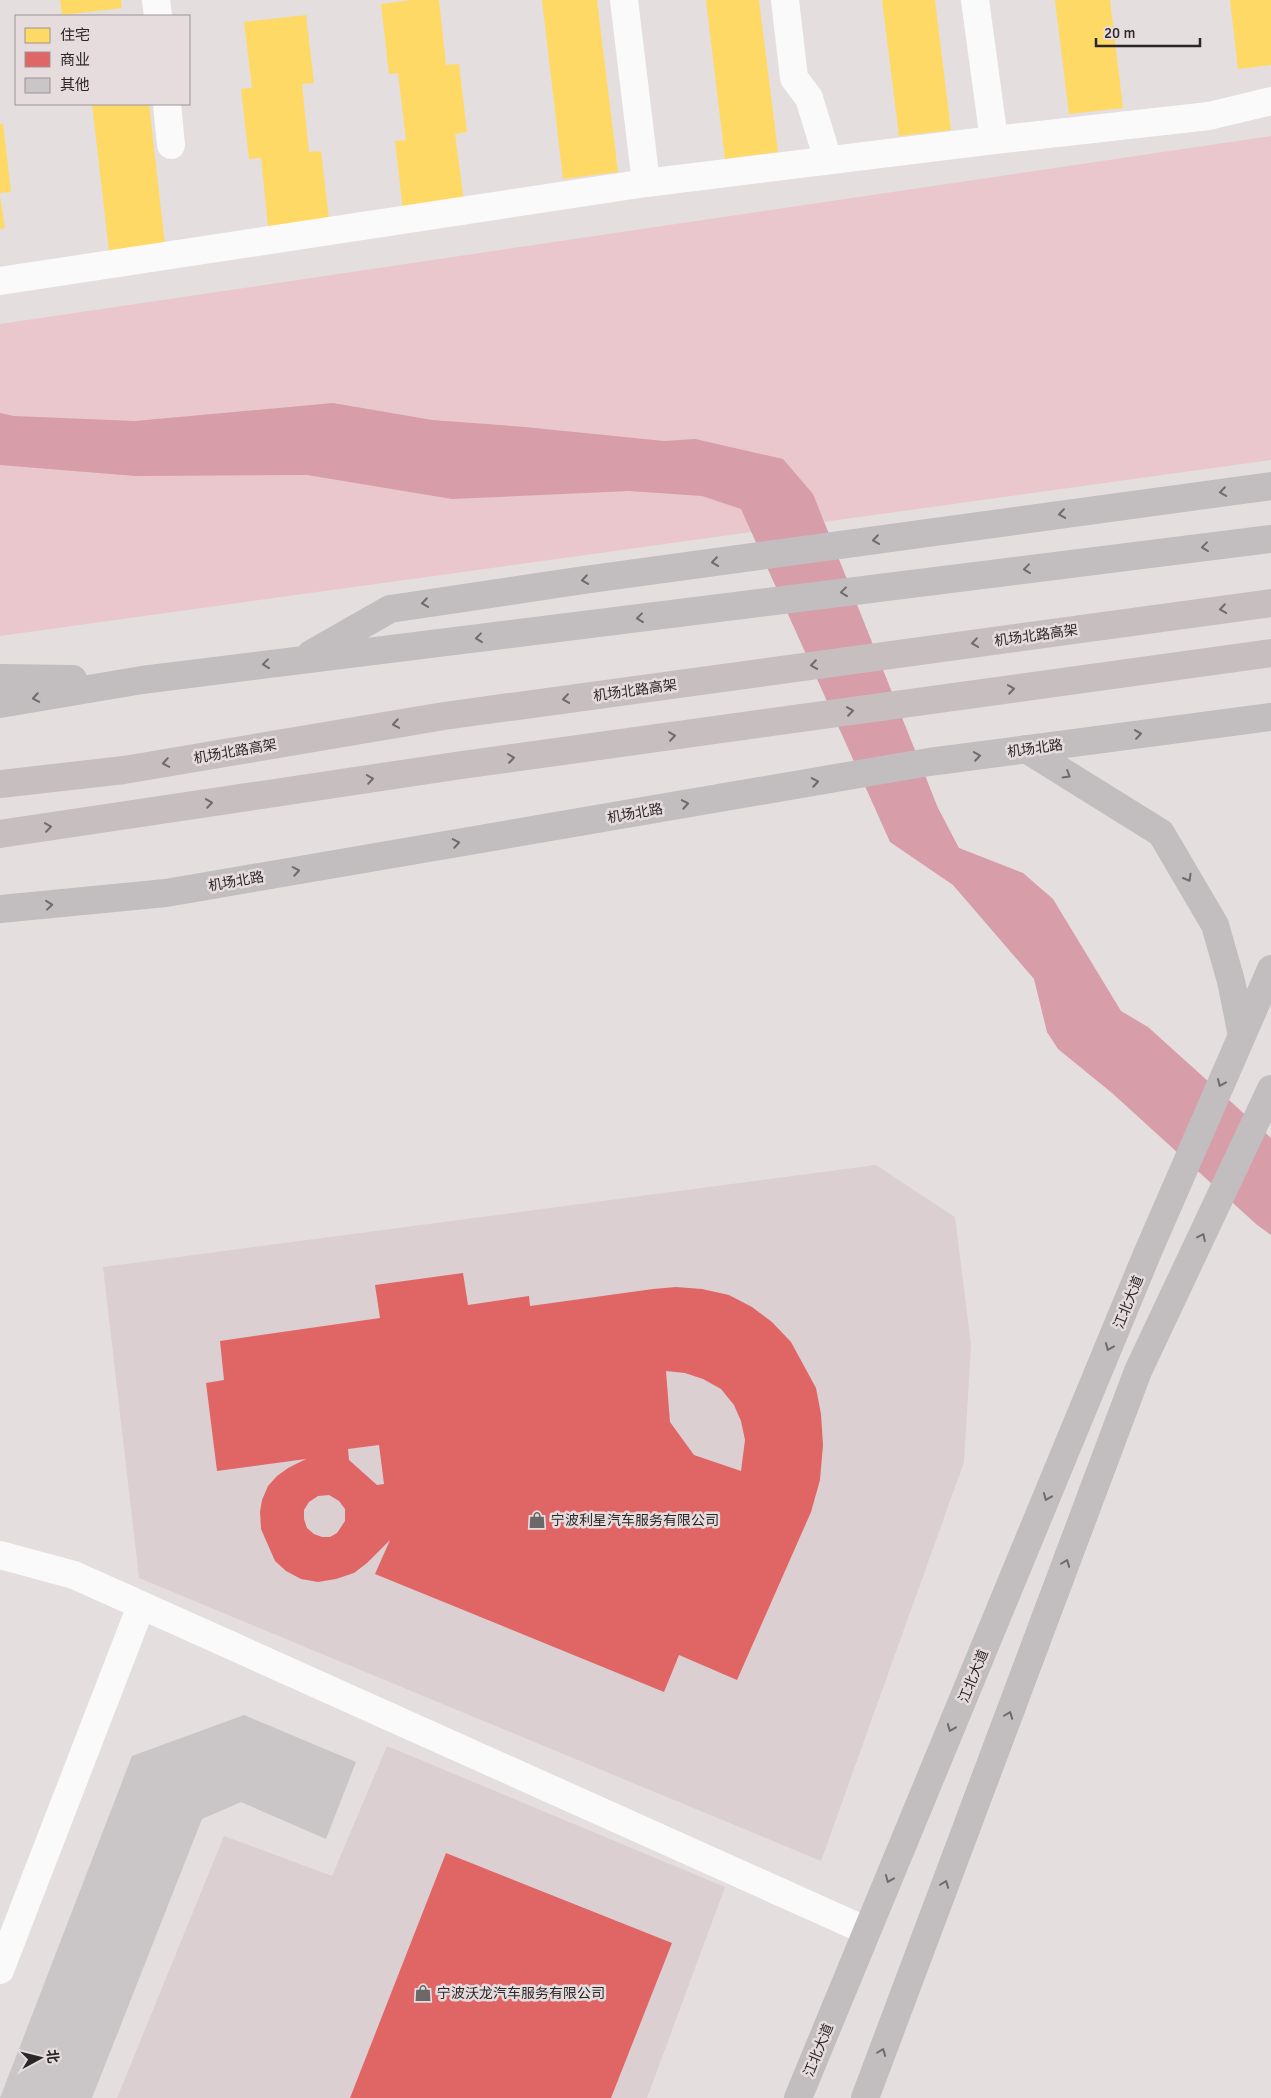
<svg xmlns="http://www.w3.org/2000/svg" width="1271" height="2098" viewBox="0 0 1271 2098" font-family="Signika,'Noto Sans SC',sans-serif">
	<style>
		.built { fill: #dccfd1 }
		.green { fill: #eac7cc }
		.water { fill: #d79da8 }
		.homes { fill: #ffd966 }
		.shops { fill: #e06666; fill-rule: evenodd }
		.building { fill: #cac5c6 }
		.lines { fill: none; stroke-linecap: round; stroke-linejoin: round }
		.minor { stroke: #fbfafa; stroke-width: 28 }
		.major { stroke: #c2bdbe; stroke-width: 28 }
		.highway { stroke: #c7bebf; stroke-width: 28 }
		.oneway { stroke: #6f6a6c }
		.oneway2 { stroke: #716b6c }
		.labels { text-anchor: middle; stroke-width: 5; stroke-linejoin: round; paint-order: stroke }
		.street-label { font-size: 14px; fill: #2b2728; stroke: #e6dcde }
		.poi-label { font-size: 14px; fill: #2b2728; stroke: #e6dcde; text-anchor: start }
	</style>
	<rect width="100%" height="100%" fill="#e4dedf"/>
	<path class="built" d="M876,1165L955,1217L971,1345L964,1462L821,1861L139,1578L103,1267Z
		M387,1746L725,1887L647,2098H117L224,1836L332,1876Z"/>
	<path class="green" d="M1271,136V460L0,636V324Z"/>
	<path class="water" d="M333,403L432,420L525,427L664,441L695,439L783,459L813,494L938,808L959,848L1023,873L1053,899L1121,1011L1148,1027L1271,1138V1235L1256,1224L1112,1093L1058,1049L1047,1032L1034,979L953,885L890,842L741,509L702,496L629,491L452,499L307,475L135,476L0,465V413L14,416L135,421Z"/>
	<path class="homes" d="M60,0H121L122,8L62,15Z
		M412,0H439L446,65L459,64L467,132L455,134L464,202L403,210L395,141L406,140L398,73L389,74L381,4Z
		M542,0H597L618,172L563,179Z
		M706,0H759L778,152L725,159Z
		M882,0H935L951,130L899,136Z
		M1055,0H1110L1123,108L1069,114Z
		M1230,0H1271V65L1238,69Z
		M306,15L314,83L302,84L309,152L321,151L329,219L268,226L261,158L249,159L241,89L252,88L244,22Z
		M92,104H149L165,245L109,251Z
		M3,123L11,192L0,193V124Z
		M0,196L5,228L0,229Z"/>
	<path class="shops" d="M463,1273L468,1305L529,1296L530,1306L653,1289L676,1287L702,1289L729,1295L752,1307L772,1322L791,1342L816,1388L821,1414L823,1445L820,1480L811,1512L737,1680L679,1655L664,1692L375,1574L390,1540L367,1563L354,1573L336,1579L318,1582L301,1579L286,1571L275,1561L261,1529L260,1512L262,1500L268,1486L277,1476L288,1468L306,1459L217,1471L206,1383L224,1380L220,1341L380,1318L375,1285ZM666,1371L685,1373L703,1379L721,1389L734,1405L741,1421L745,1440L741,1471L694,1455L670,1422ZM379,1445L384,1484L377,1485L349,1460L348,1449ZM329,1495L339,1501L345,1509V1521L337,1533L330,1537H322L314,1534L307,1528L304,1519V1510L309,1502L318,1496Z
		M446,1853L672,1943L611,2098H350Z"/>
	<path class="building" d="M244,1715L356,1762L326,1839L241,1802L202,1819L92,2098H0L132,1756Z"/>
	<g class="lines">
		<path class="minor" d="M156,0L158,16
			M624,0L646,183
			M785,0L794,78L809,98L828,160
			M975,0L994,140
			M167,104L171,145
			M0,281L646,183L994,140L1209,116L1271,101
			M0,1555L74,1575L867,1931
			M0,1970L141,1606"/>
		<path class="major" d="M311,654L390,609L584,580L1271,486
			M0,678L73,679
			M0,704L142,680L1271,539
			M1026,749L1161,833L1215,925L1231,981L1242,1036
			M0,909L166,893L929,762L1271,717
			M798,2098L1147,1254L1271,969
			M865,2098L1138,1371L1271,1089"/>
		<path class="highway" d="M0,784L124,770L444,716L1271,603
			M0,834L462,765L1271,653"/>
	</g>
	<defs><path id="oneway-chevron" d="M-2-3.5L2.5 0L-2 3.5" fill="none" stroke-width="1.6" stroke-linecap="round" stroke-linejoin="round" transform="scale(1.25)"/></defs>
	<g class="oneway">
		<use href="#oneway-chevron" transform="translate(1223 492) rotate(172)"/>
		<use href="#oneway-chevron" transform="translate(1062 514) rotate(172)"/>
		<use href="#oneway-chevron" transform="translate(876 540) rotate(172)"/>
		<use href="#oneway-chevron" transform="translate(1205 547) rotate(173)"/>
		<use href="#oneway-chevron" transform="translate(715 562) rotate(172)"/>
		<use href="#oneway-chevron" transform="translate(1027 569) rotate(173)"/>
		<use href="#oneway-chevron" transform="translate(585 580) rotate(172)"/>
		<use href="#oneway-chevron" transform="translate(844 592) rotate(173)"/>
		<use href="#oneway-chevron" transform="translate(425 603) rotate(172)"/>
		<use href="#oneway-chevron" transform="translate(640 618) rotate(173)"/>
		<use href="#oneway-chevron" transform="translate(479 638) rotate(173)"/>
		<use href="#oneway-chevron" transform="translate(266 664) rotate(173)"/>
		<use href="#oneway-chevron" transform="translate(36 698) rotate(170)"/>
		<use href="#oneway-chevron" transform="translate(1138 734) rotate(-8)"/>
		<use href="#oneway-chevron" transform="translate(977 756) rotate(-8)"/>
		<use href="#oneway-chevron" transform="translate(1067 775) rotate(31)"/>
		<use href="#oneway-chevron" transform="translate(815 782) rotate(-10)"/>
		<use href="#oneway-chevron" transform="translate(685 804) rotate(-10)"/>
		<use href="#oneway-chevron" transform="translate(456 843) rotate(-10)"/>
		<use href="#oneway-chevron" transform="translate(296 871) rotate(-10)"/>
		<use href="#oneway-chevron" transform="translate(1188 878) rotate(60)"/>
		<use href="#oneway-chevron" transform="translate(49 905) rotate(-6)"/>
		<use href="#oneway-chevron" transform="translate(1221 1083) rotate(113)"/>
		<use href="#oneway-chevron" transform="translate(1202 1237) rotate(-65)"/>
		<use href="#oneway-chevron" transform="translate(1109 1347) rotate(112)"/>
		<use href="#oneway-chevron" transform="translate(1047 1497) rotate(112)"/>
		<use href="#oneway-chevron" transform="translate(1066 1563) rotate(-69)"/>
		<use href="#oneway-chevron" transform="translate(1009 1715) rotate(-69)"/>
		<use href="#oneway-chevron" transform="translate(951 1728) rotate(112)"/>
		<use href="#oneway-chevron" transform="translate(889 1879) rotate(112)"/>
		<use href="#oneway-chevron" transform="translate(945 1884) rotate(-69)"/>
		<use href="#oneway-chevron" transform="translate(882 2052) rotate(-69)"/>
	</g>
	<g class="oneway2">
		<use href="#oneway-chevron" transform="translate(1223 609) rotate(172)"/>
		<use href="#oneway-chevron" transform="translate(975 643) rotate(172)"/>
		<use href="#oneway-chevron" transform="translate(814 665) rotate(172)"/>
		<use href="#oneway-chevron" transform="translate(1011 689) rotate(-8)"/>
		<use href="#oneway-chevron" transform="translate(566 699) rotate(172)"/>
		<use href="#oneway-chevron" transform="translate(850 711) rotate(-8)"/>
		<use href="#oneway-chevron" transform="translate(396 724) rotate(170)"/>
		<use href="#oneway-chevron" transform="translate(672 736) rotate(-8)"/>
		<use href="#oneway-chevron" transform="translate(511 758) rotate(-8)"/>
		<use href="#oneway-chevron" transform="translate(166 763) rotate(170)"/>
		<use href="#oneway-chevron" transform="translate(370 779) rotate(-9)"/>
		<use href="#oneway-chevron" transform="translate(209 803) rotate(-9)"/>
		<use href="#oneway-chevron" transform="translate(48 827) rotate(-8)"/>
	</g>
	<defs>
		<g id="shop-bare" transform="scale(1.35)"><path d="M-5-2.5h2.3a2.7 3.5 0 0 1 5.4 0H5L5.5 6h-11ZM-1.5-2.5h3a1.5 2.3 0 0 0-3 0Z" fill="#6c6768" stroke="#e6dcde" stroke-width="2.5" paint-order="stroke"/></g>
	</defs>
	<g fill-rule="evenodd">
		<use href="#shop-bare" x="537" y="1520"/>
		<use href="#shop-bare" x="423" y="1993"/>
	</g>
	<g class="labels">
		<g class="street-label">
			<text transform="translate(1036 635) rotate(-8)" y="5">机场北路高架</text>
			<text transform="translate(635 690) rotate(-8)" y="5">机场北路高架</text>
			<text transform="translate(1035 748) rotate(-8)" y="5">机场北路</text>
			<text transform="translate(235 751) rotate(-10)" y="5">机场北路高架</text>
			<text transform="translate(635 813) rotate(-10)" y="5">机场北路</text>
			<text transform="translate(236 881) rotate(-10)" y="5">机场北路</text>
			<text transform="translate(1128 1302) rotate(-68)" y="5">江北大道</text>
			<text transform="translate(973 1676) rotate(-68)" y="5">江北大道</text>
			<text transform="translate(818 2050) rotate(-68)" y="5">江北大道</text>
		</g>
		<g class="poi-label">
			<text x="551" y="1525">宁波利星汽车服务有限公司</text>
			<text x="437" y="1998">宁波沃龙汽车服务有限公司</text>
		</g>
	</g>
	<rect x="15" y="15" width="175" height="90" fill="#e6dcde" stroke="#9b9495"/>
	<rect x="25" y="28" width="25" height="15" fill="#ffd966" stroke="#9b9495"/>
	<text x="60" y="40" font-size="15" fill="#2b2728">住宅</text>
	<rect x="25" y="52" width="25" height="15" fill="#e06666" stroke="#9b9495"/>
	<text x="60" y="65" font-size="15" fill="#2b2728">商业</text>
	<rect x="25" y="78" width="25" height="15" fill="#cac5c6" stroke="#9b9495"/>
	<text x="60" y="90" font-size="15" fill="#2b2728">其他</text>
	<g transform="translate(40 2058) rotate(83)" stroke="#e6dcde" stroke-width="4" paint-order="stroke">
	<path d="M0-4L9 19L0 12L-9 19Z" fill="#2b2728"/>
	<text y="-8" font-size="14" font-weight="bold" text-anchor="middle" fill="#2b2728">北</text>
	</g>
	<path d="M1096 38v8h104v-8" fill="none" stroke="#2b2728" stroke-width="2.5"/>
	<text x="1104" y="38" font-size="15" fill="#2b2728" stroke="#e6dcde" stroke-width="4" paint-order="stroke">20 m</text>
</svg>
